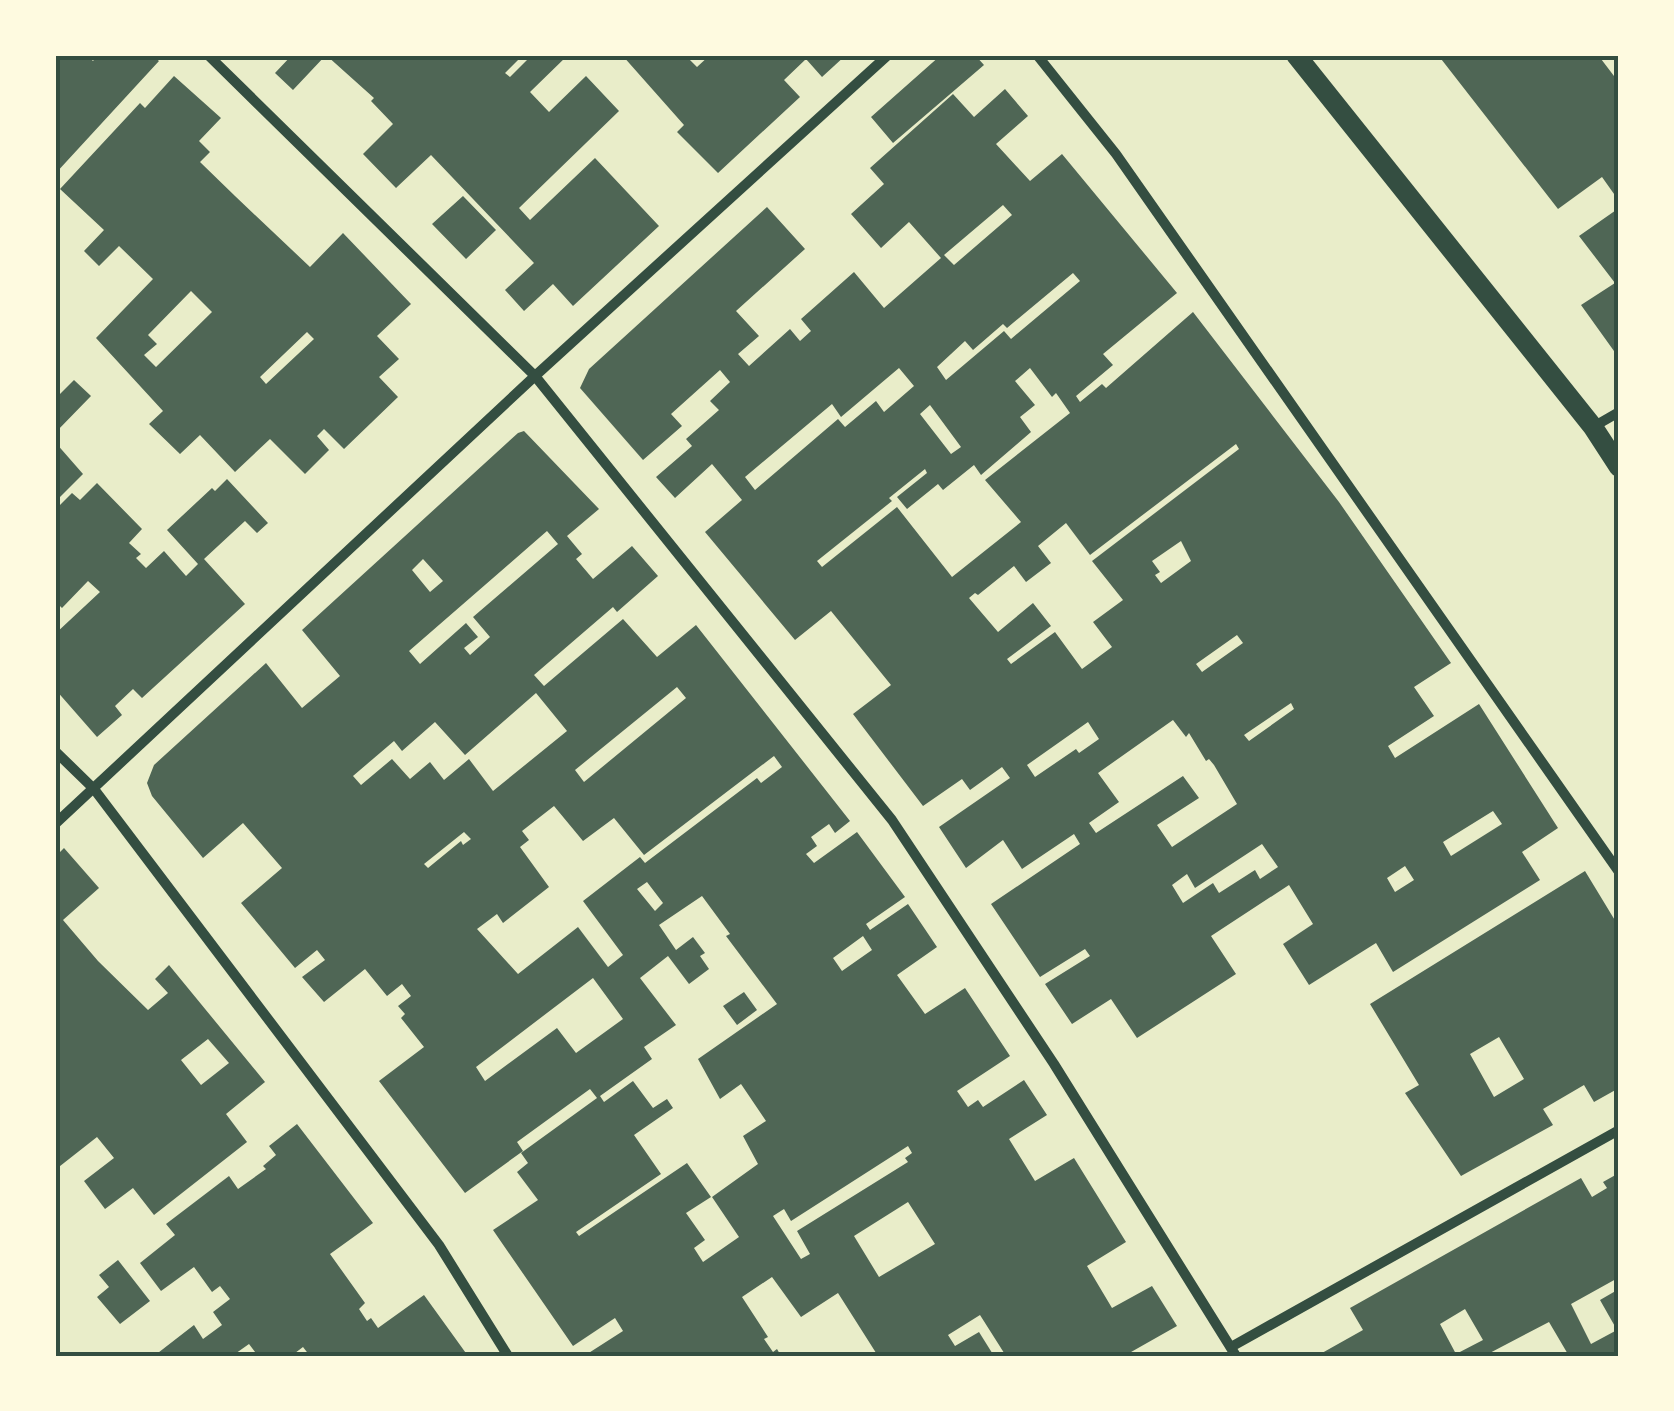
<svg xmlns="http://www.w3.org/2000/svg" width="1674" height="1411" viewBox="0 0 1674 1411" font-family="Poppins,sans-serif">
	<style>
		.building { fill: #4f6655; fill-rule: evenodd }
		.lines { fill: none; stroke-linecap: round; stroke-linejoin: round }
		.minor { stroke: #344e41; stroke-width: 10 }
		.secondary { stroke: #344e41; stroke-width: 20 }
		.neatline { fill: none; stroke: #344e41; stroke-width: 4 }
	</style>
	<rect width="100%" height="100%" fill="#e9edc9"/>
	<path class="building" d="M55,55H87L93,61L98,55H152L159,61L55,174Z
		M292,55H523L505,73L510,77L532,55H568L530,92L549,112L586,76L619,111L519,208L530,220L595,158L659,226L573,306L553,284L524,311L505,290L534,263L431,155L396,188L363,154L393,124L371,101L374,98L326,55L293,90L275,73Z
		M622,55H691L688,58L697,67L710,55H846L822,77L806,59L784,80L800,97L718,173L677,132L684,125Z
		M941,55H975L984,65L893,143L871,117Z
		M1438,55H1598L1614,76L1619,72V201L1602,177L1558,209Z
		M174,76L221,118L199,141L210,152L200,162L235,196L310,267L343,233L411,304L377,336L399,359L379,377L398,397L344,449L324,429L317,436L329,450L305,474L270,439L235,472L200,435L180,454L149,424L163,411L96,338L153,279L119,246L99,266L84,251L104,230L60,189L140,103L145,108ZM191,291L212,312L156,367L144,355L157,344L148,335ZM307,332L314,339L266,384L260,377Z
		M1005,89L1028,116L996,144L1030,181L1062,154L1177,293L1103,354L1113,365L1076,396L1080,402L1102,384L1106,388L1193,312L1339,502L1451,663L1414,687L1434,716L1388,746L1395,758L1479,704L1558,828L1522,852L1540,880L1393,972L1376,943L1309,985L1283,944L1313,924L1289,885L1211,936L1236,974L1137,1038L1111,999L1072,1024L1045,984L1090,956L1085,949L1040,977L991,904L1080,844L1074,834L1022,869L1003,840L966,868L939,827L1010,778L1002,767L970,790L962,779L923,806L853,714L891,685L831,611L795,640L705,532L742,500L712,464L675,498L656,477L692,446L686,439L719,410L710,401L730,382L720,370L671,414L682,426L643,460L580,388L589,369L767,207L805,249L736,311L759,336L738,354L749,366L790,329L800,341L811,331L801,319L854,272L884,308L941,258L909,222L881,248L851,214L884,184L870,168L953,94L974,117ZM1003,205L1012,215L954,265L944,255ZM1073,273L1080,281L1011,339L1004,331L946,380L937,367L965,341L973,350L1003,324L1007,328ZM899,368L914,386L884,412L876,401L845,427L838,419L755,490L745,477L832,404L841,417ZM1030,368L1052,397L1056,393L1070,413L985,480L1021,522L952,577L897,507L822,567L817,561L892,501L889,498L925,469L927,473L897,497L907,509L938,484L943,490L974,465L981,475L1031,432L1020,417L1035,405L1015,381ZM930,405L961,447L951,454L920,414ZM1236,444L1239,449L1092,561L1123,600L1093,622L1112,647L1082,669L1055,632L1011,664L1007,659L1051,626L1033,603L998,632L969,598L975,593L978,595L1014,566L1026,582L1051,563L1038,546L1066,523L1090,555ZM1181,541L1191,561L1161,583L1155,575L1160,572L1152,561ZM1237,635L1243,643L1202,672L1196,664ZM1291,703L1294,709L1249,741L1244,735ZM1173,720L1186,737L1189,733L1206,761L1209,759L1214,765L1237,804L1172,847L1157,825L1199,798L1183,776L1096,833L1089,823L1119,802L1098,773ZM1088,722L1099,739L1079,753L1076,749L1035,777L1027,765ZM1493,811L1502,824L1451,856L1443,842ZM1262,844L1278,867L1260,879L1255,870L1219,893L1213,883L1183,903L1172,885L1187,874L1195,888ZM1405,866L1414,880L1395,892L1387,878Z
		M463,196L496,230L466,259L432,224Z
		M1619,208V358L1581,305L1615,283L1579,236Z
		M74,380L91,396L55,433V399Z
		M524,431L599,509L567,536L582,554L576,559L593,579L632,546L658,576L617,612L613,607L534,675L544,686L623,619L657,657L696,625L850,821L835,833L829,824L811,837L817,846L806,854L814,863L857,832L905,897L866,924L870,930L908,904L937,947L897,975L925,1014L965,988L1010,1056L957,1091L968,1107L978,1100L983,1107L1024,1080L1047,1115L1009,1139L1035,1181L1074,1158L1126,1242L1087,1266L1112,1308L1152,1286L1177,1326L1124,1356H1006L980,1315L948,1335L955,1346L979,1332L994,1356H878L838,1293L801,1317L772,1277L742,1297L768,1337L764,1339L773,1352L777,1349L781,1356H584L623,1331L615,1318L573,1346L493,1230L538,1200L517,1172L528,1163L521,1153L597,1098L590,1089L517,1142L523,1151L465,1193L379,1081L424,1047L401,1018L405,1014L398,1006L411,996L402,984L387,996L365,969L324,1002L302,977L325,960L317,950L295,968L241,903L282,868L243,823L203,858L152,796L147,783L154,765L266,663L302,708L340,676L302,630L518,433ZM547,531L558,544L473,617L490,637L470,655L464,648L478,637L466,623L420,664L409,651ZM423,559L443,581L430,592L412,570ZM677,687L686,698L584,782L575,770ZM536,693L567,731L493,791L469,759L444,780L430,762L410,779L392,759L361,785L353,776L394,741L402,751L435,722L465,755ZM774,756L782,767L761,783L757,778L645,863L640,857L583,901L623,955L608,967L578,927L518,974L477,929L497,914L503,923L549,887L520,847L529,840L522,831L554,806L583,841L614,818L644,855ZM464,832L471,839L463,845L461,841L428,868L424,864ZM647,882L663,903L655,911L637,889ZM702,896L730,934L726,936L777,1004L698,1059L720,1099L741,1084L766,1121L743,1136L758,1164L712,1197L739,1237L703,1262L694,1248L705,1240L686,1213L711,1197L687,1163L579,1236L576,1232L661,1174L634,1135L673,1108L667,1099L653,1108L633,1081L604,1102L600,1096L652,1059L644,1047L676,1025L640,978L668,956L689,984L709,969L700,956L705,953L693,937L676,950L659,925ZM863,936L872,950L842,971L833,958ZM593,978L623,1019L576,1053L557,1028L485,1081L476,1067ZM908,1146L912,1153L905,1158L908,1162L797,1231L810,1254L801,1259L773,1216L784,1209L791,1221ZM908,1202L935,1244L879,1277L854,1236Z
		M55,442L83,474L55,502Z
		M227,479L268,523L257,533L245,521L204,559L245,604L142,698L133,689L115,706L122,715L97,737L55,689V634L100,592L88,581L62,608L55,601V510L72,493L80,500L97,483L142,529L129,543L141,554L136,558L146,568L164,551L186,576L198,564L167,530L212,488L215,491Z
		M64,848L99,888L63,920L98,961L148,1010L168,993L155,979L169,965L265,1082L226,1114L247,1142L154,1215L133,1188L105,1209L84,1181L114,1158L97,1137L55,1170V857ZM208,1039L229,1063L201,1085L181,1060Z
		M1585,871L1619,927V1054L1614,1057L1619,1066V1088L1594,1102L1584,1085L1543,1109L1553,1125L1461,1176L1405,1093L1419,1085L1370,1004ZM1499,1037L1524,1079L1494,1097L1470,1054Z
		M744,992L757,1010L737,1025L723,1006Z
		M297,1124L373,1223L330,1254L365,1303L359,1309L367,1321L371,1318L378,1328L424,1295L468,1356H310L303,1347L291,1356H258L249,1344L232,1356H154L194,1325L203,1339L222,1325L213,1312L230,1299L220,1286L212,1292L194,1267L161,1291L140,1263L175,1235L166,1224L229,1176L238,1189L266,1169L263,1166L276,1155L269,1146Z
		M1619,1173V1285L1616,1279L1571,1304L1591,1344L1617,1330L1600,1300L1619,1289V1356H1569L1549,1322L1484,1356H1323L1322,1353L1363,1330L1350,1308L1581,1178L1592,1197L1607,1188L1603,1182ZM1465,1309L1483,1340L1456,1354L1440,1324Z
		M118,1260L150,1301L120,1324L97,1297L109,1287L99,1275Z"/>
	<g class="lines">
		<path class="minor" d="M208,55L535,376L892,820L1054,1064L1236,1356
			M1037,55L1116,154L1619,872
			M1593,427L1619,412
			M55,751L94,789L439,1245L508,1356
			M55,824L535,376L888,55
			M1231,1347L1619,1130"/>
		<path class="secondary" d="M1296,55L1593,427L1619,467"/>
	</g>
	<rect width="1674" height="1411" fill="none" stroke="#fefae0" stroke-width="115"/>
	<rect x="58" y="58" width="1558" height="1296" class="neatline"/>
</svg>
